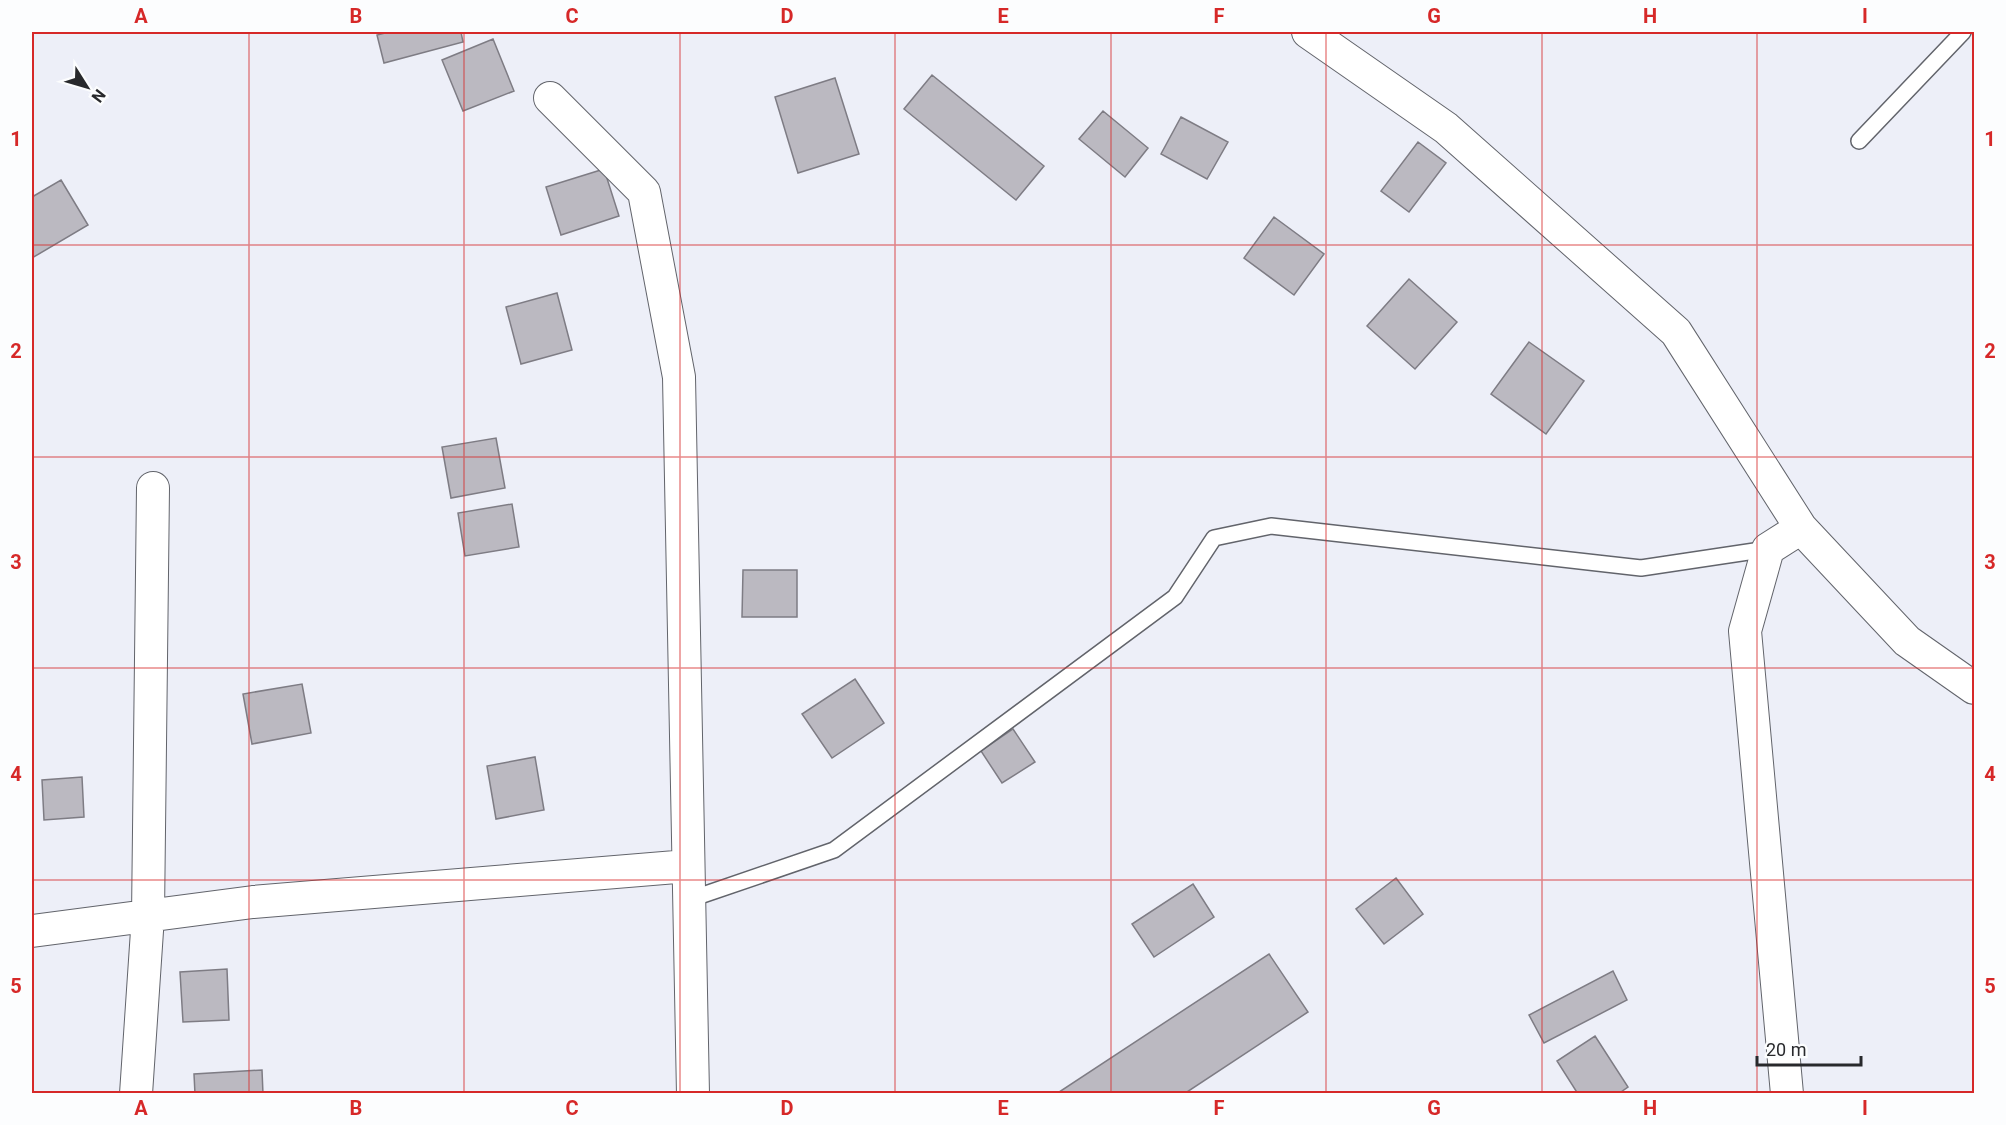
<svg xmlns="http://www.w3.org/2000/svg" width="2006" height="1125" viewBox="0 0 2006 1125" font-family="Roboto,sans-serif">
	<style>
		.building { fill: #bbb9c1; stroke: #7e7c84; stroke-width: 1.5 }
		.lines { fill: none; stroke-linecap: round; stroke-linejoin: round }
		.service-casing { stroke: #62646b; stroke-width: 18 }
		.minor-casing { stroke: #62646b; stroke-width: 34 }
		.service { stroke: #fff; stroke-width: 15 }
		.minor { stroke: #fff; stroke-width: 32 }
		.grid { fill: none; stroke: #d62828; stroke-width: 1.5; stroke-opacity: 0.55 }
		.neatline { fill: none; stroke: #d62828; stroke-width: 2 }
		.grid-label { font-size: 20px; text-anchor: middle; font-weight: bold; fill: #d62828 }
	</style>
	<rect width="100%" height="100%" fill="#edeff8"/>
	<path class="building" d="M389,32H461L463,42L384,63L377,35Z
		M493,39L514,91L463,111L442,60Z
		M932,75L1044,166L1016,200L904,109Z
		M835,78L859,154L798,173L775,97Z
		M1103,111L1148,148L1125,177L1079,139Z
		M1181,117L1228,142L1207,179L1161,154Z
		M1418,142L1446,163L1409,212L1381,191Z
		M604,169L619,216L561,235L546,187Z
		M61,180L88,225L32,258V197Z
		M1274,217L1324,254L1294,295L1244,258Z
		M1409,279L1457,322L1415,369L1367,326Z
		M557,293L572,350L521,364L506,307Z
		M1529,342L1584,381L1546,434L1491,394Z
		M496,438L505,488L451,498L442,447Z
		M512,504L519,547L465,556L458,513Z
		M743,570H797V617H742Z
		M855,679L884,723L832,758L802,714Z
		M302,684L311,733L252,744L243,694Z
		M1013,729L1035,762L1002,783L981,751Z
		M535,757L544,810L496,819L487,766Z
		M82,777L84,817L44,820L42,780Z
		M1396,878L1423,914L1384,944L1356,909Z
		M1193,884L1214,917L1154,957L1132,924Z
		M1269,954L1308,1012L1184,1094H1056Z
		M227,969L229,1020L183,1022L180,972Z
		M1613,971L1627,1000L1544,1043L1529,1015Z
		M1595,1036L1628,1087L1618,1094H1578L1557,1061Z
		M262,1070L263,1094H195L194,1074Z"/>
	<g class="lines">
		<g class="service-casing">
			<path id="service" d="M1859,141L1963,32
				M688,900L834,850L1175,597L1214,538L1271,526L1641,568L1768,549"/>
		</g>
		<g class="minor-casing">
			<path id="minor" d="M1308,32L1446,128L1676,332L1801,528L1907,641L1974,688
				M550,98L644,192L679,377L693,1094
				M32,931L253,902L688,866
				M136,1094L148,916L153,488
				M1787,1094L1745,631L1768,549L1801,528"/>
		</g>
		<use href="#service" class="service"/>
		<use href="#minor" class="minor"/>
	</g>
	<path class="grid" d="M249,32V1094M464,32V1094M680,32V1094M895,32V1094M1111,32V1094M1326,32V1094M1542,32V1094M1757,32V1094M32,245H1974M32,457H1974M32,668H1974M32,880H1974"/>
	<rect width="2006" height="1125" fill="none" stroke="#fcfdfe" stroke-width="66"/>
	<g transform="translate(87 87) rotate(127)" stroke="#fcfdfe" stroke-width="4.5" paint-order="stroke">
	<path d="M0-4.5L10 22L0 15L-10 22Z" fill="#28292c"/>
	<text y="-9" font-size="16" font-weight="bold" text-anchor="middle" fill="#28292c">N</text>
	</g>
	<path d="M1757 1056v9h104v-9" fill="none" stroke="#28292c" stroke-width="3"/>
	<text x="1766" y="1056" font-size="18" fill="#28292c" stroke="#fcfdfe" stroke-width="4.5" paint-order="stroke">20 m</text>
	<rect x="33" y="33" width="1940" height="1059" class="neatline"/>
	<g class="grid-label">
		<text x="141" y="23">A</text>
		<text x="356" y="23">B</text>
		<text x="572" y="23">C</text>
		<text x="787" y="23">D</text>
		<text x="1003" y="23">E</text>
		<text x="1219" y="23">F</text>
		<text x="1434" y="23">G</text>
		<text x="1650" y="23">H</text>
		<text x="1865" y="23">I</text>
		<text x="16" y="146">1</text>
		<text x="1990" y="146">1</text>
		<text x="16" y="358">2</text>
		<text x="1990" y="358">2</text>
		<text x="16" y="569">3</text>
		<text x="1990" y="569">3</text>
		<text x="16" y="781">4</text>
		<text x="1990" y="781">4</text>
		<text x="16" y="993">5</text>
		<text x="1990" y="993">5</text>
		<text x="141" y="1115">A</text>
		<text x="356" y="1115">B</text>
		<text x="572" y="1115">C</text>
		<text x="787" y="1115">D</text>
		<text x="1003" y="1115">E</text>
		<text x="1219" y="1115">F</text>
		<text x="1434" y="1115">G</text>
		<text x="1650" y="1115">H</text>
		<text x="1865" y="1115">I</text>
	</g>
</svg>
